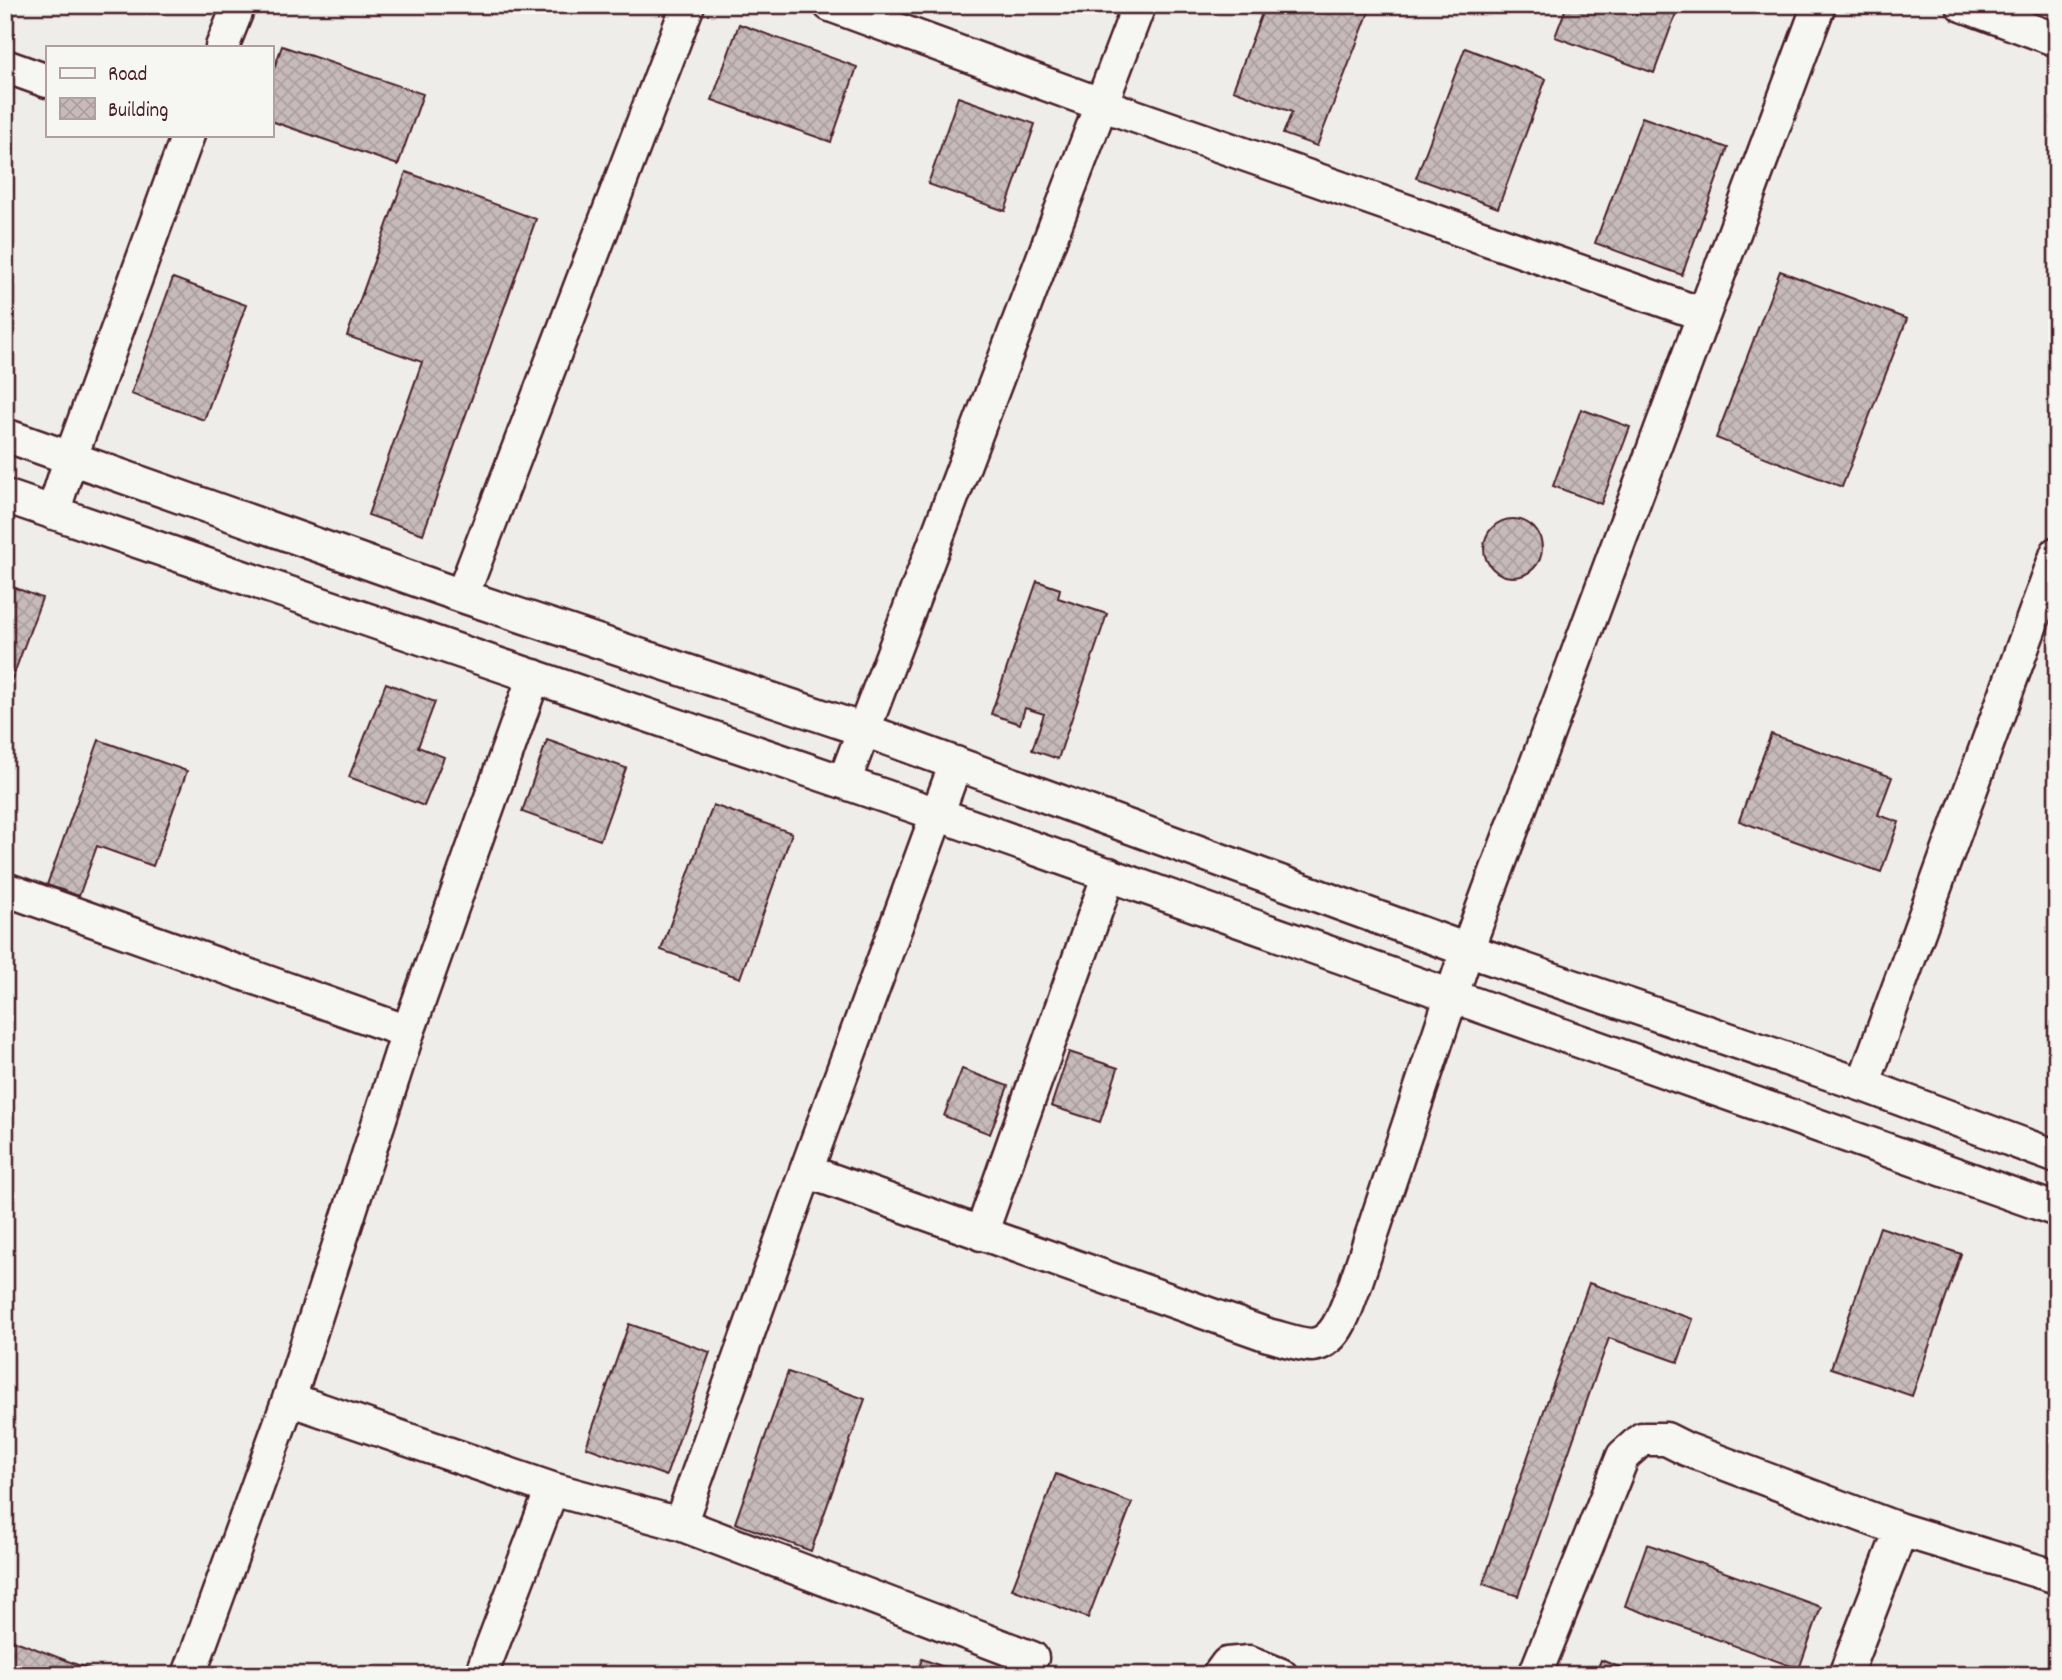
<svg xmlns="http://www.w3.org/2000/svg" width="2062" height="1680" viewBox="0 0 2062 1680" font-family="Dekko,sans-serif">
	<style>
		.building { fill: url(#building-cross-hatch); stroke: #4a1f2b; stroke-width: 2 }
		.lines { fill: none; stroke-linecap: round; stroke-linejoin: round }
		.street-casing { stroke: #4a1f2b; stroke-width: 37 }
		.street { stroke: #f6f6f2; stroke-width: 32 }
	</style>
	<defs>
		<pattern id="building-cross-hatch" width="8" height="8" patternUnits="userSpaceOnUse" patternTransform="scale(1.75)"><rect width="8" height="8" fill="#c6babb"/><path d="M0 0l8 8M0 8l8-8" fill="none" stroke="#ac9fa1"/></pattern>
	</defs>
	<rect width="100%" height="100%" fill="#efedea"/>
	<filter id="ink" filterUnits="userSpaceOnUse"><feTurbulence type="fractalNoise" baseFrequency=".0143" numOctaves="2"/><feDisplacementMap in="SourceGraphic" scale="14" xChannelSelector="R" yChannelSelector="G"/><feConvolveMatrix kernelMatrix="1 2 1 2 8 2 1 2 1" color-interpolation-filters="sRGB"/></filter>
	<g filter="url(#ink)">
		<path class="building" d="M1265,5H1361L1370,9L1317,146L1283,134L1292,112L1233,90Z
			M1567,5H1679L1654,73L1555,37Z
			M739,24L857,67L831,142L712,100Z
			M282,46L423,94L398,165L271,121V77Z
			M1465,48L1546,79L1498,208L1416,178Z
			M958,97L1035,124L1005,211L928,184Z
			M1642,117L1728,148L1682,275L1595,243Z
			M406,172L536,219L423,534L368,515L422,362L347,336Z
			M1780,271L1907,319L1842,487L1716,438Z
			M173,278L246,305L204,420L131,394Z
			M1581,409L1630,427L1601,504L1553,486Z
			M1484 548a29 29 0 1 1 58 0a29 29 0 1 1-58 0Z
			M1037,581L1060,589L1058,598L1107,614L1058,759L1032,750L1044,714L1025,708L1020,724L991,714Z
			M5,584L42,598L5,698Z
			M386,683L435,702L418,747L444,757L424,806L349,777Z
			M1771,734L1892,777L1878,815L1899,822L1881,872L1739,821Z
			M99,740L187,771L153,866L97,846L79,896L47,885Z
			M547,740L626,768L600,840L522,812Z
			M713,805L792,833L740,978L661,950Z
			M1069,1052L1118,1068L1100,1122L1051,1106Z
			M962,1069L1008,1086L990,1134L944,1116Z
			M1880,1227L1961,1254L1912,1396L1831,1368Z
			M1589,1283L1693,1319L1678,1362L1609,1338L1518,1596L1483,1584Z
			M629,1324L710,1352L666,1476L586,1447Z
			M788,1372L865,1399L811,1551L735,1523Z
			M1056,1474L1132,1503L1088,1618L1012,1589Z
			M1647,1544L1821,1607L1799,1669L1625,1606Z
			M5,1637L94,1671L93,1675H5Z
			M922,1659L966,1675H916Z
			M1601,1660L1639,1675H1595Z"/>
		<g class="lines">
			<g class="street-casing">
				<path id="street" d="M830,5L1103,105L1702,314
					M1962,5L2057,40
					M222,47L239,5
					M5,66L47,81
					M5,435L462,596L864,730L1467,950L1863,1085L2057,1157
					M5,496L937,814L2057,1210
					M53,513L71,457L188,135
					M462,596L688,5
					M844,782L1139,5
					M5,889L408,1032
					M1863,1085L2057,553
					M806,1171L1268,1335C1281,1338 1299,1345 1312,1345C1338,1343 1347,1305 1355,1285L1467,950L1819,5
					M981,1234L1109,874
					M289,1399L552,1489L680,1524L1032,1658
					M680,1524L806,1171L956,763
					M189,1675L289,1399L408,1032L534,676
					M481,1675L552,1489
					M1219,1675L1227,1664L1249,1662L1281,1675
					M1535,1675L1623,1456L1642,1439H1666L1686,1449L1901,1530L2057,1577
					M1845,1675L1901,1530"/>
			</g>
			<use href="#street" class="street"/>
		</g>
	</g>
	<rect width="2062" height="1680" fill="none" stroke="#f6f6f2" stroke-width="28"/>
	<rect x="14" y="14" width="2034" height="1652" fill="none" stroke="#4a1f2b" stroke-width="2.5" filter="url(#ink)"/>
	<rect x="46" y="46" width="228" height="91" fill="#f6f6f2" stroke="#b1a0a2" stroke-width="2"/>
	<rect x="60" y="68" width="35" height="10" fill="#f6f6f2" stroke="#b1a0a2" stroke-width="2"/>
	<text x="108" y="80" font-size="21" fill="#4a1f2b">Road</text>
	<rect x="60" y="98" width="35" height="21" fill="url(#building-cross-hatch)" stroke="#b1a0a2" stroke-width="2"/>
	<text x="108" y="116" font-size="21" fill="#4a1f2b">Building</text>
</svg>
